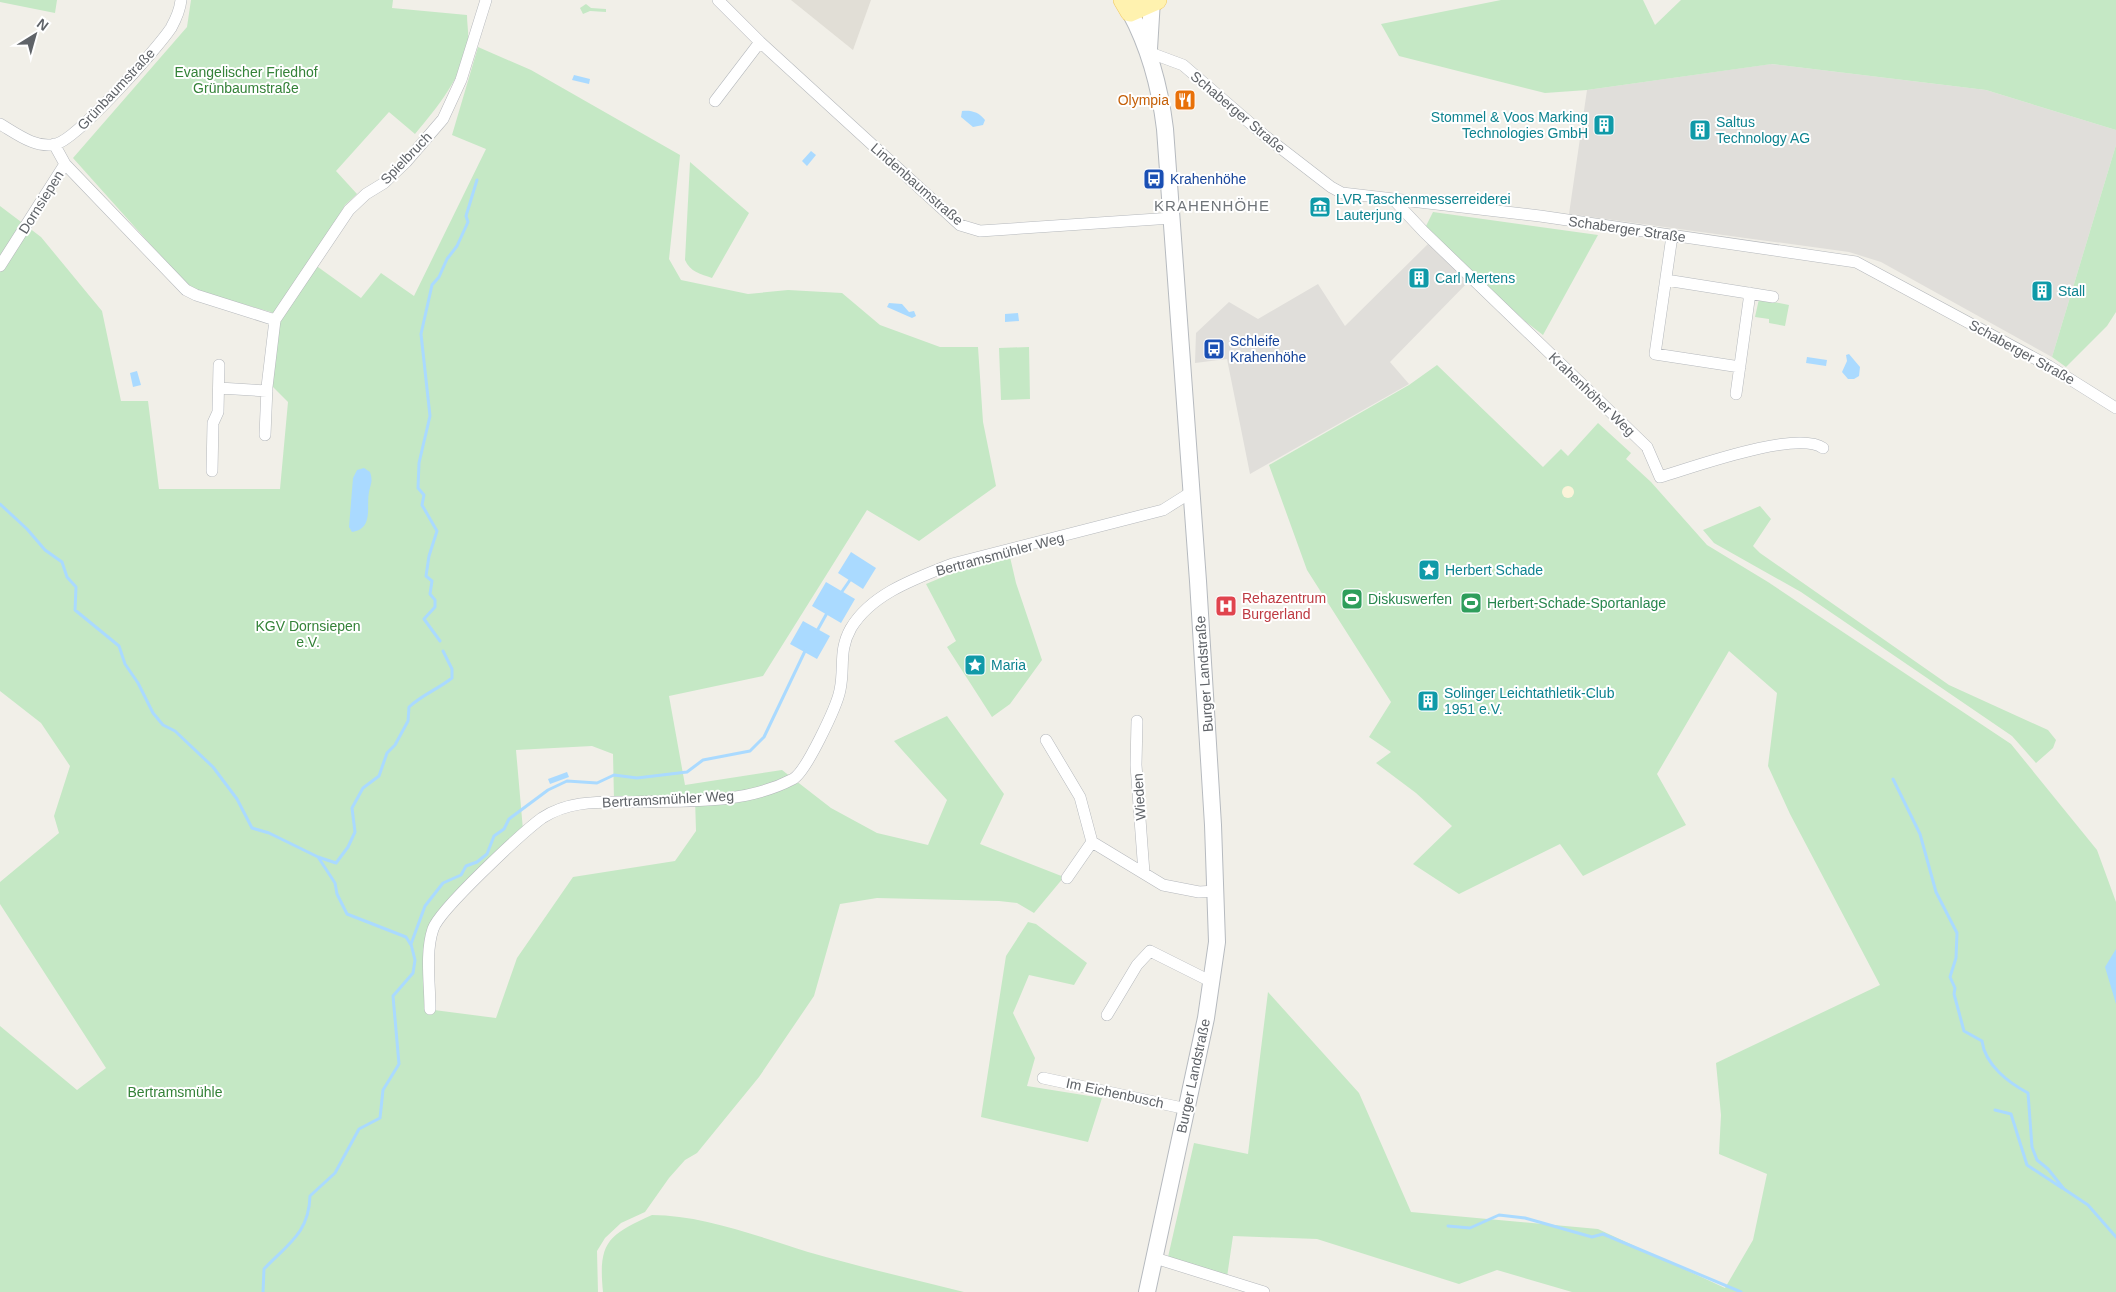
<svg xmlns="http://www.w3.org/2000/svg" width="2116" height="1292" viewBox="0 0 2116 1292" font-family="Arial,sans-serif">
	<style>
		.industrial { fill: #e0deda }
		.education { fill: #e1ded6 }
		.green { fill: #c5e8c5; fill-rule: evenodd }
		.sand { fill: #fbf3d9 }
		.water { fill: #aadaff }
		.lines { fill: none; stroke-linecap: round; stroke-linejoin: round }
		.stream { stroke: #aadaff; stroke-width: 3 }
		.street-casing { stroke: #b5b8bc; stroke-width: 12 }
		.secondary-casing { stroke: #b6babf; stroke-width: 18 }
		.primary-casing { stroke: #f2c960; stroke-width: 20 }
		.street { stroke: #fff; stroke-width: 11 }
		.secondary { stroke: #fff; stroke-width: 16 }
		.primary { stroke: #fff2af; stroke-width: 19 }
		.labels { text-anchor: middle; stroke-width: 4; stroke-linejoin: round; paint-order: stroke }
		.park-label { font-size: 14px; fill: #348238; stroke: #fff }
		.street-label { font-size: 14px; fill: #5f6368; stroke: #fff }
		.food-label { font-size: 14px; fill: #c56008; stroke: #fff; text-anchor: end }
		.culture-label { font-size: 14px; fill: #0d838f; stroke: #fff; text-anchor: start }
		.transit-label { font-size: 14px; fill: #164399; stroke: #fff; text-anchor: start }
		.health-label { font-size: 14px; fill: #be3a42; stroke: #fff; text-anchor: start }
		.leisure-label { font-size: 14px; fill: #27864d; stroke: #fff; text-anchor: start }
		.neighbourhood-label { font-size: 15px; letter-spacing: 1px; fill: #70757a; stroke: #fff }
	</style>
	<rect width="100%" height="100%" fill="#f1efe8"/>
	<path class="industrial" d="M1771,64L1986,90L2116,130V145L2052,357L1881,262L1849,252L1569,214L1587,90Z
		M1432,240L1472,278L1390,362L1409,384L1250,474L1227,359L1195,363L1196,333L1229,302L1258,319L1318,284L1345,326Z"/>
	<path class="education" d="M791,0H871L853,50Z"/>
	<path class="green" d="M0,0H57L55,13L0,2Z
		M191,0H393L392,8L467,15C467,24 469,34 468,43C462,77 437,108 415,134L389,112L336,171L357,194L345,205L311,262L361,298L381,273L414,296L486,149L452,135L478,47L531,70L680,155L669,259L681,280L748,294L788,290L842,293L880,325L940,347H978L983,422L996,486L919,541L867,510L763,676L669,696L685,785L782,770L831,808L877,833L928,845L947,800L894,741L947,716L1004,794L980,844L1064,877L1034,913L1017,903L999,901L877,898L840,904L814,996L759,1077L697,1153L685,1160L669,1178L645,1212L621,1223L605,1238L597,1251L598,1292H0V1026L77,1090L106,1068L0,904V882L59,833L54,816L70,766L41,723L0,691V206L41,237L102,311L121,401H148L159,489H280L288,402L272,386L279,320L271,312L196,291L184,282L73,158L187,27ZM592,746L613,754L614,799L695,798L696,831L675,861L573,877L517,958L496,1018L434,1010L430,925L523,830L516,750Z
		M1501,0H1643L1655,25L1681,0H2116V130L1986,90L1772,64L1587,90L1545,93L1399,56L1381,24Z
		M586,4L591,8L606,9V12L590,11L583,14L580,8Z
		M2116,145V312L2107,326L2066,367L2052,357Z
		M690,162L749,213L712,278C701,274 690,272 685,260Z
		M1433,212L1598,235L1543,335L1526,322L1425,228Z
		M1759,299L1789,305L1785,326L1769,323V319L1755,317Z
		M1029,347L1030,399L1001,400L999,348Z
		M1437,365L1543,467L1561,449L1568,456L1598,423L1631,453L1626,459L1651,482L1707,545L1768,582L2011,744L2097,850L2116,902V1292H1572L1497,1270L1459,1284L1317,1239L1233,1236L1227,1277L1168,1257L1194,1143L1248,1154L1268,992L1359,1093L1411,1212L1598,1229L1725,1288L1753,1240L1767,1174L1719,1154L1721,1115L1716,1063L1880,985L1790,814L1768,766L1777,693L1729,651L1657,774L1686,825L1583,876L1560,844L1459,894L1413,864L1452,826L1416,793L1376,763L1391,752L1369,737L1391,702L1307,570L1269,465L1409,385Z
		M1760,506L1771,519L1753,546L1760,553L1949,685L2048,730L2056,740L2053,748L2036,763L2012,736L1801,592L1714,543L1703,530Z
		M1010,557L1016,583L1042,660L1010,704L992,717L947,647L956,641L926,584L950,574Z
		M1028,922L1036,924L1087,963L1074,985L1029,975L1013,1013L1035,1058L1027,1086L1102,1098L1088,1142L981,1117L1006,956Z
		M652,1215C702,1215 760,1237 808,1252C860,1267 912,1279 964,1292H603C598,1242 608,1235 652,1215Z"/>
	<path class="sand" d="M1562 492a6 6 0 1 1 12 0a6 6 0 1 1-12 0Z"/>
	<path class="water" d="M574,75L590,79L589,84L572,80Z
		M962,111C971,110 979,112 985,120L983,125L973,127L961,117Z
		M811,151L816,155L807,166L802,161Z
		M889,303L902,304L909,312L914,311L916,316L912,318L887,307Z
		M1018,313L1019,321L1005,322V314Z
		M1849,354L1860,367L1859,376L1854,379H1848L1842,372L1847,361L1846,355Z
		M1807,357L1827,360L1826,366L1806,363Z
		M137,371L141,385L133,387L130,373Z
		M364,468L370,472C373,481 371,483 369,492C366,506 374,529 352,532L349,527L353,478L357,470Z
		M851,552L876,568L863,589L838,573Z
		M826,582L855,599L841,623L812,606Z
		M803,621L830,636L817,659L790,644Z
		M567,772L569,777L550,784L548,779Z
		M2116,949V1004L2105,967Z"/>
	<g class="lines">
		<path class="stream" d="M0,504L27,529L45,550L62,562L67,577L76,587L75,610L119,646L125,664L138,683L153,713L163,725L175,731L213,767L237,799L252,828L269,833L318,857L335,883L337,894L347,914L406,937L411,945
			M841,593L850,580
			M817,631L827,613
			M440,641L424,619L435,607V600L430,594L432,581L426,576L429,556L437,531L422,505L424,495L418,488L419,463L430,416L421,334L432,285L439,277L447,259L457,246L468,222L466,216L477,180
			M1893,779L1920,834L1936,892L1957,933L1956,958L1950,977L1955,988L1954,994L1964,1031L1982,1041C1985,1065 2009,1083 2028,1093L2032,1147L2037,1160L2048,1169L2064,1189L2088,1205L2116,1237
			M318,857L336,863L348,847L355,832L352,808L363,788L379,776L387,753L395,745L408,721L409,707C422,695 438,689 452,678V669L443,651
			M1995,1110L2011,1114L2027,1165L2062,1188
			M1448,1226L1470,1228L1499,1215L1525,1218L1592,1237L1603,1234L1741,1292
			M263,1292L264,1269C288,1244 309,1233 310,1196L335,1173L359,1129L380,1118L383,1090L399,1064L393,996L413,973L415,960L411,944L425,906L443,883L461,875L466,866L477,862L487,854L494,836L504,829L509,819L548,790L567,781L597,783L614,775L637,778L687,772L703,760L750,751L764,737L806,649"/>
		<g class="street-casing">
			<path id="street" d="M718,0L760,42L960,225L980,231L1172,218
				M1148,52L1183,65L1265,136L1331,187L1342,193L1540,216L1856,262L2049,366L2116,408
				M715,101L760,42
				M0,124C17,134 36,149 56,144C77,139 157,49 171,28C176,19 180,10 181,0
				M54,144L65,164L186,290L196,295L275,320
				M1393,199L1424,232L1647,447L1660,477C1691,468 1797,429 1823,448
				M1672,236L1655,354L1740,367
				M0,266L65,164
				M1666,280L1773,297
				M219,388L267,391
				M1736,394L1750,293
				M265,435L267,387L275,320L349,210L366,194L384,183L406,162L443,119L461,80L486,0
				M212,471L213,423L218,412L219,365
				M1137,721L1136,765L1144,873
				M1046,740L1080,797L1092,842L1163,885L1199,892L1216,891
				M1067,878L1092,842
				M430,1009C430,984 425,953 433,929C439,910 523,832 542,818C568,801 596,802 626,802C681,800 742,806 793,779C806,772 837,706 840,690C845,667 838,651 851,628C872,593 917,578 952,564L1163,510L1190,493
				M1107,1015L1137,965L1150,951L1212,982
				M1043,1078L1187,1109
				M1155,1258L1264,1292"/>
		</g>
		<g class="secondary-casing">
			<path id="secondary" d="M1130,12C1150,49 1160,88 1165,129L1198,581L1213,825L1217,942L1206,1018L1147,1292
				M1149,49L1152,0"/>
		</g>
		<g class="primary-casing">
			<path id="primary" d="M1123,0L1130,12L1157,0"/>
		</g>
		<use href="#street" class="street"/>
		<use href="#secondary" class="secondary"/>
		<use href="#primary" class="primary"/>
	</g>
	<defs>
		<g id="restaurant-square" transform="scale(1.125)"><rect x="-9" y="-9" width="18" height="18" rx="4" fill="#e8710a" stroke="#fff"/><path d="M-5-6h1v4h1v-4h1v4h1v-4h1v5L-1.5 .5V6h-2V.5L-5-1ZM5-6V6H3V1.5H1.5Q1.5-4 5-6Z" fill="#fff"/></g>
		<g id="building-square" transform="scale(1.125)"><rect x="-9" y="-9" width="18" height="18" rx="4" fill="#0f9aa8" stroke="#fff"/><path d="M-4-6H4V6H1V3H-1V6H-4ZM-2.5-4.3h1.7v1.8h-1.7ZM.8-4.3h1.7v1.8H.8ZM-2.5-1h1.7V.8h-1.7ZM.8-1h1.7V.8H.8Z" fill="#fff"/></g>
		<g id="bus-square" transform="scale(1.125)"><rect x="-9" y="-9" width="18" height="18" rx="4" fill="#1a4fb4" stroke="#fff"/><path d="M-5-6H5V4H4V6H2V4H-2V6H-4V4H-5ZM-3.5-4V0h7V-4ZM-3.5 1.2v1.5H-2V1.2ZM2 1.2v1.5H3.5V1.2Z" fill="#fff"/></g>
		<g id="museum-square" transform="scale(1.125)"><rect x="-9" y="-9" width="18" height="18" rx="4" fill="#0f9aa8" stroke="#fff"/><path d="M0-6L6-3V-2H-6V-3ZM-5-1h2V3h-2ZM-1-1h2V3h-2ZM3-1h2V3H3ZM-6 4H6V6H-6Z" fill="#fff"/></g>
		<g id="sight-square" transform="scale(1.125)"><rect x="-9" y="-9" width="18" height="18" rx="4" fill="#0f9aa8" stroke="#fff"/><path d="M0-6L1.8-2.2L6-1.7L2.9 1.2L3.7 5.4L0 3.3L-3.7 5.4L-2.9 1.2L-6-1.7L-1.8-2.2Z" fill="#fff"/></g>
		<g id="stadium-square" transform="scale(1.125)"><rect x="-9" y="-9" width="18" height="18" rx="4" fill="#2e9e5b" stroke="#fff"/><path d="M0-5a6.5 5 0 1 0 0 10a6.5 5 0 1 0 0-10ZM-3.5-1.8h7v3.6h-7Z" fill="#fff"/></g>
		<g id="hospital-square" transform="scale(1.125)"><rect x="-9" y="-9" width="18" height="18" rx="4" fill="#e0444e" stroke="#fff"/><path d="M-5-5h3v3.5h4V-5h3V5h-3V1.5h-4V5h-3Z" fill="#fff"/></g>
	</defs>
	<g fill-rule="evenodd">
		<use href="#restaurant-square" x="1185" y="100"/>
		<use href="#building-square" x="1604" y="125"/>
		<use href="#building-square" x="1700" y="130"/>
		<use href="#bus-square" x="1154" y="179"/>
		<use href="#museum-square" x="1320" y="207"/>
		<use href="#building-square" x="1419" y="278"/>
		<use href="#building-square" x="2042" y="291"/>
		<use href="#bus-square" x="1214" y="349"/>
		<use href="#sight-square" x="1429" y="570"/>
		<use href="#stadium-square" x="1352" y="599"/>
		<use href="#stadium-square" x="1471" y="603"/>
		<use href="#hospital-square" x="1226" y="606"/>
		<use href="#sight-square" x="975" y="665"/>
		<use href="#building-square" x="1428" y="701"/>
	</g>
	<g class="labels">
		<g class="park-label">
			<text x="246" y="77">Evangelischer Friedhof<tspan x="246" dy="16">Grünbaumstraße</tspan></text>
			<text x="308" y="631">KGV Dornsiepen<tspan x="308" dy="16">e.V.</tspan></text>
			<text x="175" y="1097">Bertramsmühle</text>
		</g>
		<g class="street-label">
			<text transform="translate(116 89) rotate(-47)" y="5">Grünbaumstraße</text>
			<text transform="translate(1238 112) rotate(40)" y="5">Schaberger Straße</text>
			<text transform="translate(406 158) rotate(-46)" y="5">Spielbruch</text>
			<text transform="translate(917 184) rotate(41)" y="5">Lindenbaumstraße</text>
			<text transform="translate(41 202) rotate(-58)" y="5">Dornsiepen</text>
			<text transform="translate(1627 229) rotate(8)" y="5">Schaberger Straße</text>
			<text transform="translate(2022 352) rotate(29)" y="5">Schaberger Straße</text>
			<text transform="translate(1592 394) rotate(44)" y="5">Krahenhöher Weg</text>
			<text transform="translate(1000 554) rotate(-15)" y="5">Bertramsmühler Weg</text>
			<text transform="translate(1204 674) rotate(-94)" y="5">Burger Landstraße</text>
			<text transform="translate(1139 797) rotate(-94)" y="5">Wieden</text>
			<text transform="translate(668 799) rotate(-3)" y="5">Bertramsmühler Weg</text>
			<text transform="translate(1193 1076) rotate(-78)" y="5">Burger Landstraße</text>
			<text transform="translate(1115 1093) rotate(12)" y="5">Im Eichenbusch</text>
		</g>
		<g class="food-label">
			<text x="1169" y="105">Olympia</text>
		</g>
		<g class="culture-label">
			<text x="1588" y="122" text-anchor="end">Stommel &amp; Voos Marking<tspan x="1588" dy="16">Technologies GmbH</tspan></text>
			<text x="1716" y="127">Saltus<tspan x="1716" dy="16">Technology AG</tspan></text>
			<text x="1336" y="204">LVR Taschenmesserreiderei<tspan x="1336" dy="16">Lauterjung</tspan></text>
			<text x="1435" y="283">Carl Mertens</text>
			<text x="2058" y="296">Stall</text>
			<text x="1445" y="575">Herbert Schade</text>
			<text x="991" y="670">Maria</text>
			<text x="1444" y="698">Solinger Leichtathletik-Club<tspan x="1444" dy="16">1951 e.V.</tspan></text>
		</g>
		<g class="transit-label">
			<text x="1170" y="184">Krahenhöhe</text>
			<text x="1230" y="346">Schleife<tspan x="1230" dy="16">Krahenhöhe</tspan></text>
		</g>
		<g class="health-label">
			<text x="1242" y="603">Rehazentrum<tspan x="1242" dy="16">Burgerland</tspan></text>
		</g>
		<g class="leisure-label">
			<text x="1368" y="604">Diskuswerfen</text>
			<text x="1487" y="608">Herbert-Schade-Sportanlage</text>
		</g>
		<g class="neighbourhood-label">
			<text x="1212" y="211">KRAHENHÖHE</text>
		</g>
	</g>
	<g transform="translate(35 35) rotate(37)" stroke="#ffffff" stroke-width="4" paint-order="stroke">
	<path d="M0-4L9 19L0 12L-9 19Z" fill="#5f6368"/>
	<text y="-8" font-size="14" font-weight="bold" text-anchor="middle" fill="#5f6368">N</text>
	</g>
</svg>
